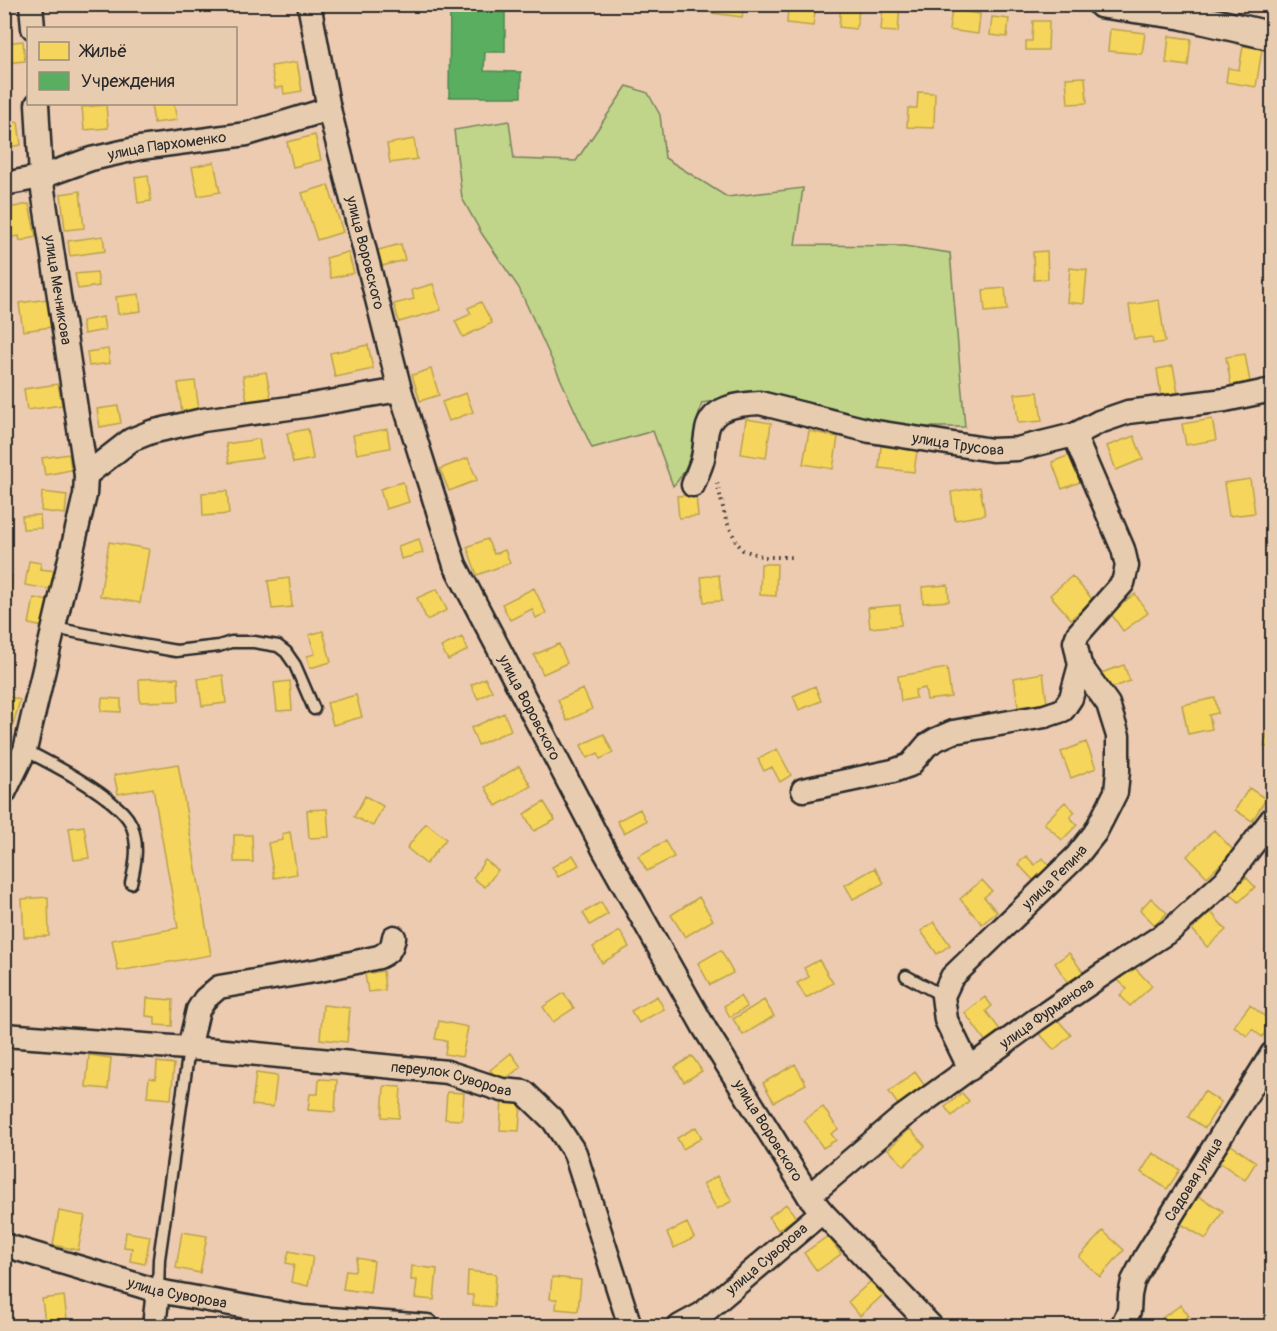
<svg xmlns="http://www.w3.org/2000/svg" width="1277" height="1331" viewBox="0 0 1277 1331" font-family="Pangolin,sans-serif">
	<style>
		.green { fill: #c1d58a; stroke: #76805a; stroke-width: 1.5 }
		.homes { fill: #f6d55c; stroke: #b9a24d; stroke-width: 1.5 }
		.public { fill: #5aae61; stroke: #4c8751; stroke-width: 1.5 }
		.lines { fill: none; stroke-linecap: round; stroke-linejoin: round }
		.service-casing { stroke: #2b2b2b; stroke-width: 15 }
		.minor-casing { stroke: #2b2b2b; stroke-width: 27 }
		.tertiary-casing { stroke: #2b2b2b; stroke-width: 32 }
		.path { stroke: #2b2b2b; stroke-width: 4; stroke-dasharray: 1.5 4.5; stroke-linecap: butt }
		.service { stroke: #e8ccaf; stroke-width: 10 }
		.minor { stroke: #e8ccaf; stroke-width: 22 }
		.tertiary { stroke: #e8ccaf; stroke-width: 27 }
		.labels { text-anchor: middle; stroke-width: 6; stroke-linejoin: round; paint-order: stroke }
		.street-label { font-size: 15px; fill: #2b2b2b; stroke: #e8ccaf }
	</style>
	<rect width="100%" height="100%" fill="#edcbb0"/>
	<filter id="ink" filterUnits="userSpaceOnUse"><feTurbulence type="fractalNoise" baseFrequency=".0167" numOctaves="2"/><feDisplacementMap in="SourceGraphic" scale="12" xChannelSelector="R" yChannelSelector="G"/><feConvolveMatrix kernelMatrix="1 2 1 2 8 2 1 2 1" color-interpolation-filters="sRGB"/></filter>
	<g filter="url(#ink)">
		<path class="green" d="M627,86L648,93L660,115L665,158L727,197L803,188L795,245L904,246L950,253L965,427H909L764,393L702,403C693,431 695,464 673,486L653,431L592,448L519,288L482,234L462,198L454,130L509,121L514,159L576,161Z"/>
		<path class="homes" d="M714,4H744L742,17L712,13Z
			M797,4H816L813,26L787,23L788,6L797,7Z
			M841,4H860L856,29L839,27Z
			M883,4H900L898,32L881,31Z
			M952,10L980,14L978,34L949,30Z
			M992,17L1009,19L1007,37L990,35Z
			M1033,21H1049L1048,50H1026V41H1032Z
			M1110,29L1145,33L1142,54L1108,51Z
			M1169,36L1191,39L1188,66L1166,63Z
			M23,41L25,61L4,63V43Z
			M1243,46L1262,49L1256,87L1226,82L1228,68L1239,70Z
			M297,62L302,91L284,94L283,87L275,88L271,66Z
			M1085,77L1087,103L1068,104L1066,78Z
			M918,92L935,93L934,128L907,127L908,108H917Z
			M151,104H174L177,120L154,123Z
			M106,105L108,128L84,130L82,107Z
			M18,122L21,145L4,148V124Z
			M315,135L321,160L293,167L287,142Z
			M414,139L417,159L390,163L387,144Z
			M214,162L220,192L198,196L192,167Z
			M148,175L151,201L138,203L135,177Z
			M328,185L343,232L317,240L302,193Z
			M80,191L84,228L65,230L61,194Z
			M29,204L36,237L20,241L19,236L7,238L4,226V209Z
			M103,236L105,251L70,256L68,241Z
			M401,244L405,260L382,266L378,250Z
			M1047,251L1048,279L1034,280L1033,252Z
			M348,252L354,273L331,278L326,258Z
			M1070,268L1087,270L1084,304L1067,302Z
			M97,272L99,286L78,289L75,274Z
			M433,284L441,310L399,322L394,304L414,299L412,290Z
			M1005,288L1007,310L985,312L983,290Z
			M139,294L141,311L118,314L116,297Z
			M48,299L51,327L23,331L19,303Z
			M1159,300L1165,342L1153,344L1152,337L1134,339L1129,305Z
			M481,302L492,323L463,337L455,321L471,314L468,308Z
			M103,317L105,330L84,334L82,321Z
			M368,345L373,369L335,377L330,353Z
			M108,349L110,363L89,366L87,352Z
			M1245,354L1250,382L1231,385L1226,357Z
			M1173,366L1178,393L1161,395L1157,369Z
			M431,369L439,395L420,401L412,375Z
			M266,372L271,398L247,402L243,376Z
			M195,381L199,411L182,413L178,383Z
			M58,384L62,405L27,410L24,389Z
			M1038,392L1042,421L1018,423L1015,394Z
			M466,393L473,412L449,421L442,402Z
			M118,406L121,423L100,427L97,409Z
			M746,419L771,423L766,458L741,454Z
			M1212,419L1216,440L1186,445L1182,424Z
			M308,429L313,459L293,463L287,433Z
			M387,429L390,448L357,454L353,435Z
			M809,431L838,437L833,469L803,464Z
			M1134,436L1143,459L1116,470L1107,446Z
			M259,439L262,458L229,463L226,444Z
			M881,446L917,451L914,472L879,468Z
			M69,454L71,470L45,475L42,458Z
			M1070,455L1080,482L1062,489L1052,462Z
			M468,458L477,480L449,491L440,469Z
			M1250,479L1255,513L1229,516L1224,483Z
			M403,482L409,502L386,509L380,489Z
			M980,487L985,515L955,520L951,492Z
			M227,491L229,514L203,516L202,493Z
			M42,492L67,495L65,514L41,511Z
			M696,495L698,516L679,518L677,496Z
			M40,515L41,528L23,529L22,516Z
			M419,539L423,553L401,559L398,546Z
			M487,539L494,554L505,550L510,563L477,575L467,547Z
			M109,542L149,549L140,603L100,596Z
			M29,561L41,563L40,569L57,571L54,590L25,585Z
			M761,564H777L776,596L760,595Z
			M719,575L722,601L704,602L701,577Z
			M4,576H12L11,594L4,593Z
			M1072,576L1093,600L1071,619L1050,595Z
			M289,578L292,607L272,609L268,581Z
			M948,585L949,601L923,603L922,587Z
			M534,588L546,613L536,618L532,609L510,620L502,604Z
			M437,589L447,610L427,620L417,598Z
			M1135,594L1148,613L1123,631L1110,612Z
			M34,598L49,601L43,627L29,624Z
			M900,605L901,625L870,628L868,608Z
			M323,631L331,662L310,668L307,656L315,654L309,635Z
			M462,637L468,650L448,660L441,647Z
			M559,644L567,663L543,674L534,655Z
			M1124,665L1130,681L1107,690L1101,673Z
			M947,668L951,697L927,700L925,688L915,690L916,698L901,701L898,676Z
			M1043,673L1047,703L1018,707L1014,678Z
			M223,675L226,703L202,706L198,679Z
			M178,678L179,701L140,702L139,679Z
			M485,678L492,691L478,699L471,685Z
			M290,681L292,710L277,711L274,683Z
			M815,686L821,701L799,710L793,696Z
			M583,689L592,709L567,721L558,700Z
			M4,695L20,700L10,736L4,734Z
			M356,695L362,717L333,725L327,703Z
			M102,698L121,699V712L101,711Z
			M1215,698L1218,713L1209,715L1212,729L1188,734L1182,705Z
			M504,713L511,730L478,745L471,728Z
			M1268,730L1272,731V758L1269,757L1271,748L1264,746Z
			M604,734L613,753L600,759L598,753L587,758L581,745Z
			M1086,742L1096,768L1071,778L1061,752Z
			M777,749L791,775L780,782L772,767L764,771L758,759Z
			M178,764L211,955L118,971L112,940L178,928L153,788L118,794L114,775Z
			M519,766L531,786L496,806L485,787Z
			M1249,788L1266,799L1252,821L1235,810Z
			M365,796L383,806L373,826L354,817Z
			M544,802L555,820L534,831L524,814Z
			M1065,802L1075,812L1070,817L1077,825L1062,840L1044,823Z
			M327,809L329,837L309,838L307,810Z
			M640,809L646,821L624,833L617,821Z
			M426,823L446,839L426,864L407,848Z
			M84,826L89,858L74,860L69,828Z
			M1214,830L1234,851L1207,877L1187,856Z
			M290,832L297,874L274,878L268,843L283,840L282,834Z
			M234,835H252L253,862H234Z
			M665,841L674,857L647,871L638,856Z
			M573,855L579,865L558,877L552,867Z
			M1026,856L1035,865L1042,858L1050,865L1034,881L1018,864Z
			M485,860L498,870L485,887L473,878Z
			M875,868L884,883L853,899L845,885Z
			M1246,877L1255,887L1239,902L1230,893Z
			M982,880L992,891L984,897L997,912L982,924L960,899Z
			M48,897L49,936L24,937L22,899Z
			M699,897L713,920L685,937L671,915Z
			M1151,898L1167,913L1155,925L1140,910Z
			M601,902L608,914L590,925L583,913Z
			M1211,912L1226,930L1207,947L1192,929Z
			M934,922L950,945L937,954L921,931Z
			M620,931L629,947L602,963L593,947Z
			M721,950L733,973L710,985L698,963Z
			M1069,953L1083,972L1068,983L1055,963Z
			M819,960L833,983L806,998L797,983L809,977L804,968Z
			M1133,966L1152,986L1130,1006L1120,995L1127,989L1118,980Z
			M383,971L385,990L368,992L365,974Z
			M564,993L574,1008L553,1022L543,1007Z
			M657,996L664,1009L639,1023L631,1011Z
			M740,996L747,1007L730,1017L724,1006Z
			M985,997L992,1006L986,1011L1001,1031L986,1042L965,1013Z
			M147,998L173,1000L172,1026L155,1025V1017L146,1016Z
			M764,1000L774,1016L743,1035L733,1019Z
			M323,1005L350,1008L347,1042L320,1039Z
			M1250,1005L1272,1022L1262,1037L1252,1029L1247,1036L1234,1026Z
			M1056,1018L1071,1035L1054,1050L1039,1033Z
			M439,1021L468,1027L462,1057L445,1054L447,1041L435,1039Z
			M511,1053L521,1067L500,1083L490,1070Z
			M89,1055L111,1058L108,1089L86,1087Z
			M692,1056L702,1071L684,1082L675,1067Z
			M157,1062L174,1064L171,1099L147,1097L149,1078L156,1079Z
			M795,1064L806,1084L774,1102L763,1083Z
			M915,1072L925,1086L899,1106L889,1092Z
			M256,1073L277,1076L273,1107L252,1105Z
			M319,1079L337,1080L335,1112L308,1110L310,1094H318Z
			M384,1086L401,1087L399,1118L382,1117Z
			M1204,1091L1221,1102L1205,1128L1188,1117Z
			M447,1092L464,1093L462,1120L445,1119Z
			M962,1093L969,1101L952,1116L945,1107Z
			M502,1101L521,1102L519,1131L500,1130Z
			M823,1107L838,1129L831,1134L836,1140L823,1148L804,1120Z
			M696,1127L702,1138L683,1149L677,1138Z
			M910,1129L925,1146L904,1166L888,1149Z
			M1231,1145L1256,1162L1245,1180L1219,1162Z
			M1153,1153L1180,1170L1167,1189L1141,1172Z
			M717,1176L732,1201L717,1209L703,1184Z
			M1198,1196L1223,1211L1206,1239L1181,1224Z
			M786,1204L796,1217L778,1230L769,1217Z
			M59,1211L85,1216L78,1250L53,1245Z
			M687,1223L694,1238L674,1248L667,1233Z
			M1103,1231L1124,1250L1100,1277L1079,1257Z
			M126,1232L150,1236L145,1264L130,1261L132,1248L124,1247Z
			M182,1232L207,1236L200,1273L176,1268Z
			M828,1236L841,1254L817,1271L804,1253Z
			M289,1251L313,1256L308,1286L291,1282L294,1265L286,1263Z
			M357,1258L374,1261L370,1293L343,1289L346,1270L355,1271Z
			M412,1266L437,1269L434,1300L415,1298L417,1280H411Z
			M468,1271L496,1274L494,1307L473,1305V1295H467Z
			M552,1277L581,1280L578,1311L556,1309L557,1299H550Z
			M871,1281L884,1294L860,1316L848,1302Z
			M64,1296L67,1319L45,1322L42,1299Z
			M1181,1305L1189,1316L1173,1326H1168L1162,1318Z"/>
		<path class="public" d="M450,4L505,5V52H485L484,71L521,72V97H449Z"/>
		<g class="lines">
			<g class="service-casing">
				<path id="service" d="M54,628L142,645L176,651L219,646L231,642H254L278,646L286,652L295,665L314,709
					M25,750C54,765 83,780 109,800C117,807 126,813 131,824C139,843 136,863 131,883
					M906,976L943,996
					M158,1291L159,1259L189,1049"/>
			</g>
			<g class="minor-casing">
				<g id="minor">
					<path d="M31,4L33,28"/>
					<path id="s1" d="M309,4L329,109L400,390L455,565L603,848L705,1029L809,1196L822,1212L931,1326"/>
					<path id="s2" d="M4,184L41,177L91,159L140,148L247,134L329,109"/>
					<path d="M86,475L131,440L151,432L203,420L311,405L400,390"/>
					<path id="s3" d="M693,485C696,476 701,467 703,458C705,449 705,440 707,430C712,406 740,404 760,403L870,431L992,450L1017,449L1074,435L1099,422L1128,412L1225,400L1272,390"/>
					<path d="M803,790L893,771L910,765L927,745L937,739L953,732L1045,716L1063,710L1071,698L1080,665"/>
					<path d="M4,793L25,750L85,495L86,475L41,177L37,104"/>
					<path id="s4" d="M4,1035L215,1050L447,1072L502,1090L524,1092L553,1120L575,1153L630,1326"/>
					<path d="M189,1049L198,1010L205,999L219,987L320,970L379,957C389,952 392,949 394,937"/>
					<path id="s5" d="M970,1069L946,1020L943,996L952,977L1076,857L1095,833L1116,792L1118,771V736L1108,704L1080,665L1075,642L1078,634L1123,583L1127,566L1123,549L1074,435"/>
					<path id="s6" d="M809,1196L901,1118L1036,1020L1115,966L1171,930L1225,881L1272,819"/>
					<path id="s7" d="M4,1245L158,1291L303,1317L427,1326"/>
					<path d="M154,1326L158,1291"/>
					<path id="s8" d="M680,1326L702,1314L822,1212"/>
					<path id="s9" d="M1122,1326L1129,1311L1130,1295L1133,1281L1146,1256L1272,1054"/>
				</g>
			</g>
			<g class="tertiary-casing">
				<path id="tertiary" d="M1102,4L1181,15L1272,36"/>
			</g>
			<path class="path" d="M717,483L726,520L737,543L743,550L764,557H794"/>
			<use href="#service" class="service"/>
			<use href="#minor" class="minor"/>
			<use href="#tertiary" class="tertiary"/>
		</g>
	</g>
	<g class="labels">
		<g class="street-label">
			<text dy="5" stroke="none"><textPath href="#s2" startOffset="168">улица Пархоменко</textPath></text>
			<text dy="5" stroke="none"><textPath href="#s1" startOffset="255">улица Воровского</textPath></text>
			<text transform="translate(58 290) rotate(81)" y="5">улица Мечникова</text>
			<text dy="5" stroke="none"><textPath href="#s3" startOffset="324">улица Трусова</textPath></text>
			<text dy="5" stroke="none"><textPath href="#s1" startOffset="741">улица Воровского</textPath></text>
			<text dy="5" stroke="none"><textPath href="#s5" startOffset="243">улица Репина</textPath></text>
			<text dy="5" stroke="none"><textPath href="#s6" startOffset="300">улица Фурманова</textPath></text>
			<text dy="5" stroke="none"><textPath href="#s4" startOffset="450">переулок Суворова</textPath></text>
			<text dy="5" stroke="none"><textPath href="#s1" startOffset="1227">улица Воровского</textPath></text>
			<text dy="5" stroke="none"><textPath href="#s9" startOffset="165">Садовая улица</textPath></text>
			<text dy="5" stroke="none"><textPath href="#s8" startOffset="110">улица Суворова</textPath></text>
			<text dy="5" stroke="none"><textPath href="#s7" startOffset="180">улица Суворова</textPath></text>
		</g>
	</g>
	<rect width="1277" height="1331" fill="none" stroke="#e8ccaf" stroke-width="24"/>
	<rect x="12" y="12" width="1253" height="1307" fill="none" stroke="#2b2b2b" stroke-width="2" filter="url(#ink)"/>
	<rect x="27" y="27" width="210" height="78" fill="#e8ccaf" stroke="#9c8c7a" stroke-width="1.5"/>
	<rect x="39" y="42" width="30" height="18" fill="#f6d55c" stroke="#9c8c7a" stroke-width="1.5"/>
	<text x="81" y="57" font-size="18" fill="#2b2b2b">Жильё</text>
	<rect x="39" y="72" width="30" height="18" fill="#5aae61" stroke="#9c8c7a" stroke-width="1.5"/>
	<text x="81" y="87" font-size="18" fill="#2b2b2b">Учреждения</text>
</svg>
